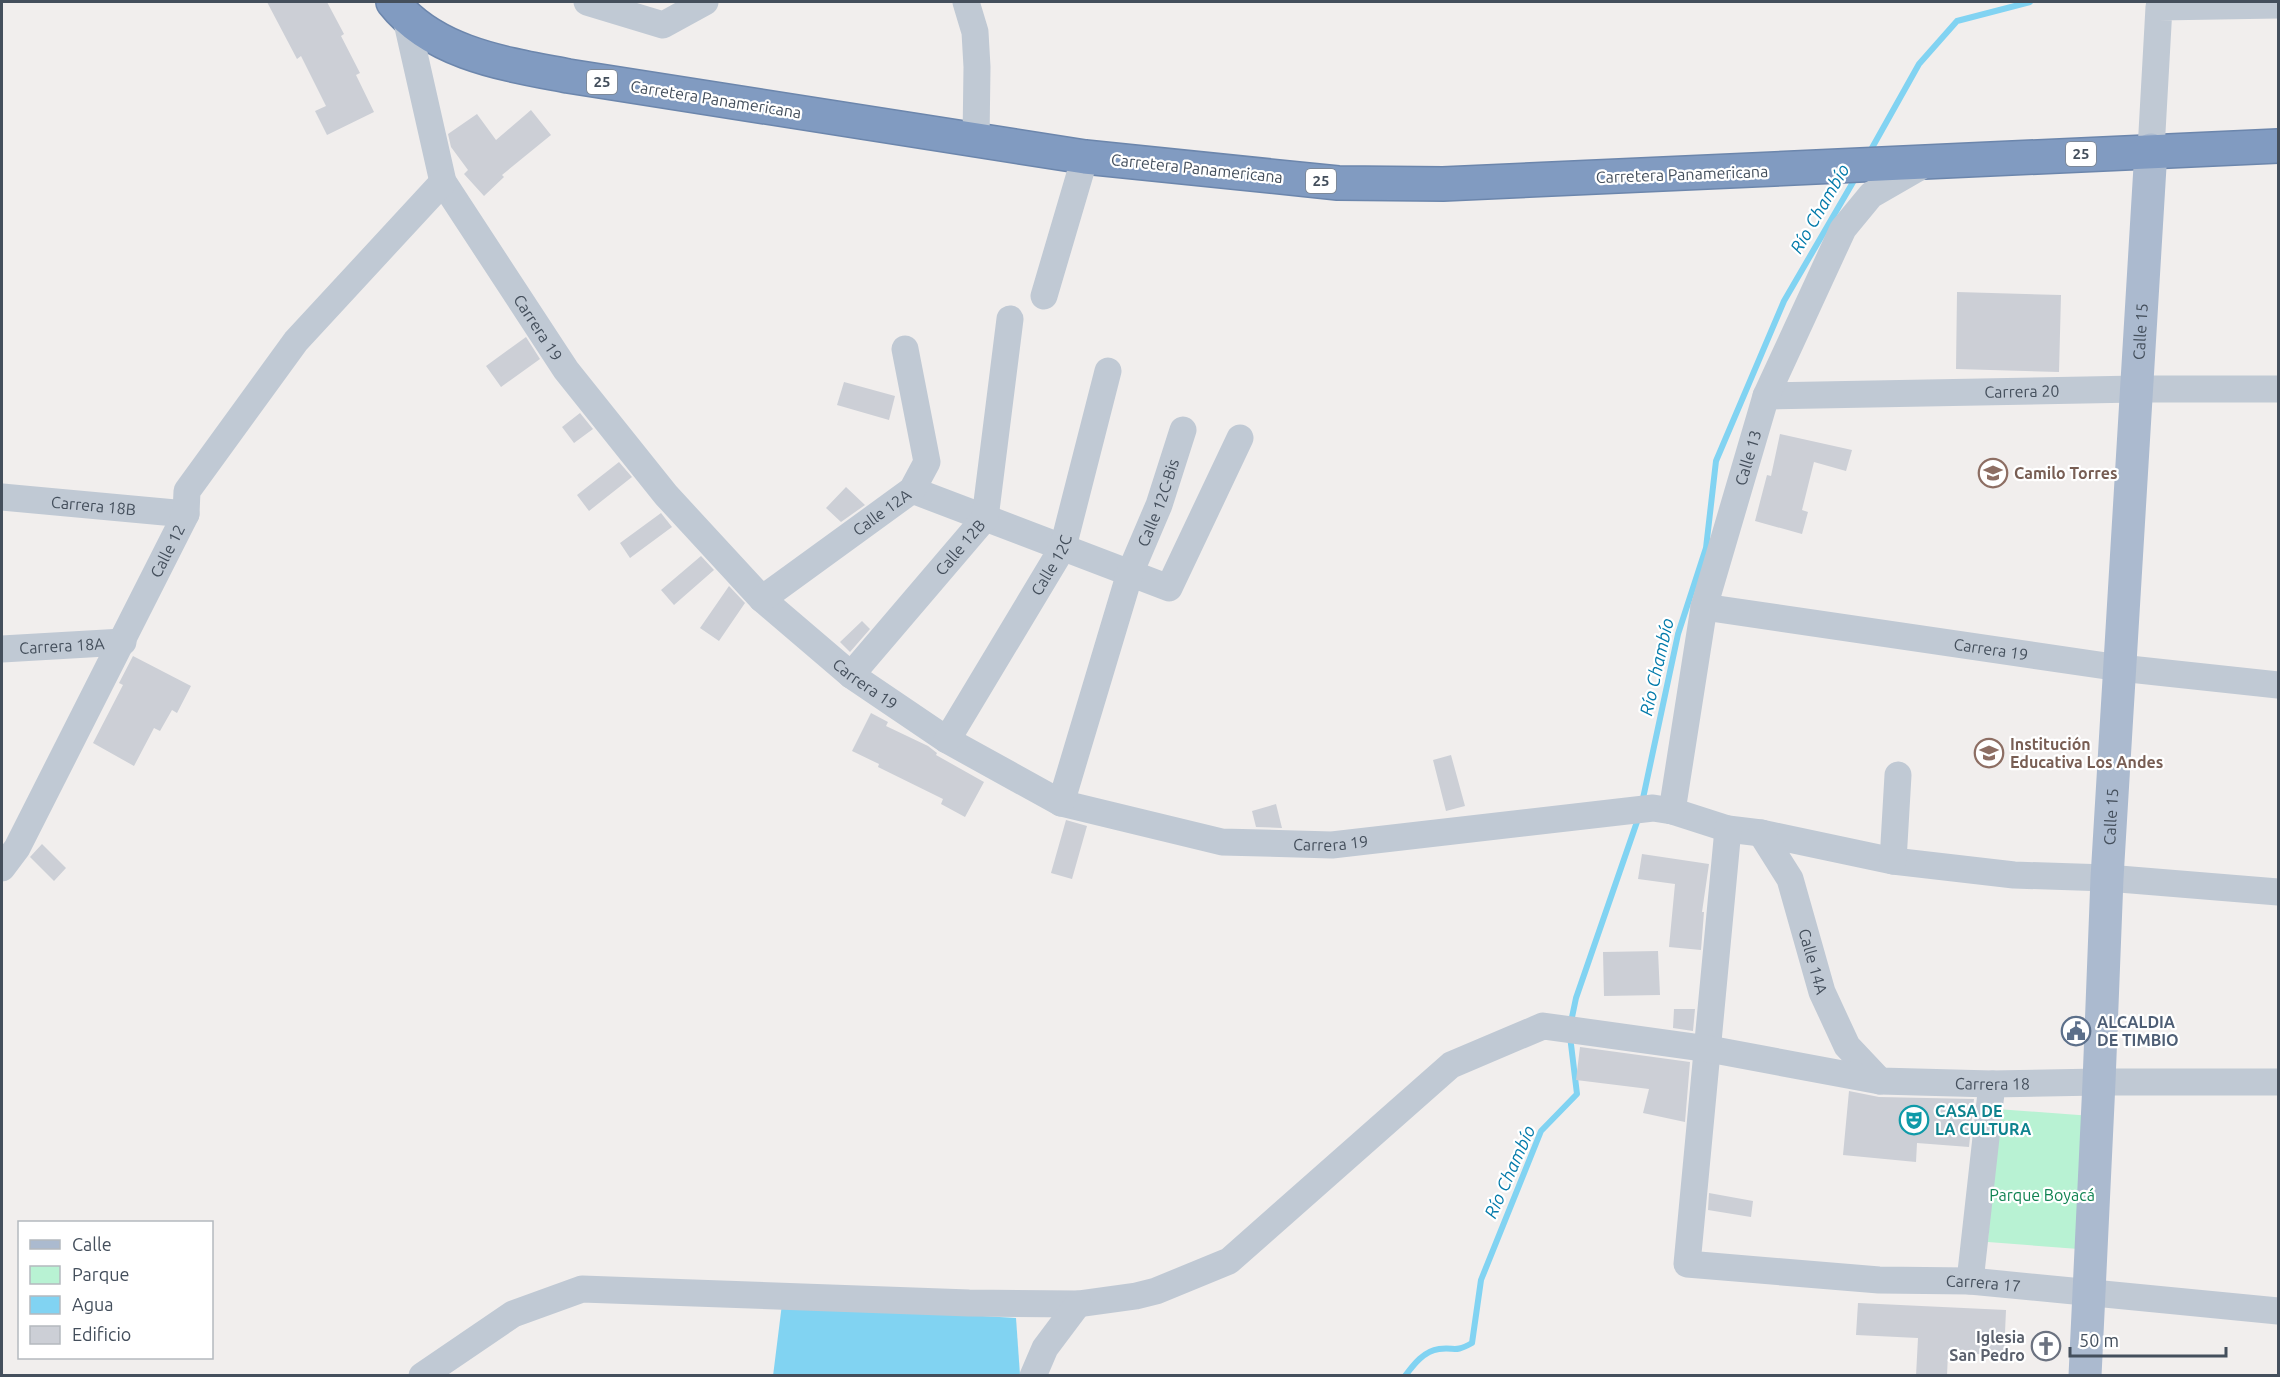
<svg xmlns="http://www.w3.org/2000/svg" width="2280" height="1377" viewBox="0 0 2280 1377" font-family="Ubuntu,sans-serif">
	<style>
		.green { fill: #b8f2d3 }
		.water { fill: #81d3f2 }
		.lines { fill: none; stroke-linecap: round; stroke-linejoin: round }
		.stream { stroke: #81d3f2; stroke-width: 6 }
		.building { fill: #cccfd6 }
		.highway-casing { stroke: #6c86ac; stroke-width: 36 }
		.minor { stroke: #c0c9d4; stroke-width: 27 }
		.major { stroke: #abbacf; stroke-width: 33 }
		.highway { stroke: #819bc1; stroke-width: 33 }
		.labels { text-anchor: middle; stroke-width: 4.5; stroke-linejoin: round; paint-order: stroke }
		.shield { fill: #fff; stroke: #7c848d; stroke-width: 1.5 }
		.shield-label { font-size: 15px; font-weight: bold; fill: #444f5c }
		.street-label { font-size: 16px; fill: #444f5c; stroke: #fff }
		.education-label { font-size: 16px; font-weight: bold; fill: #785e54; stroke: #fff; text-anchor: start }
		.service-label { font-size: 16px; font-weight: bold; fill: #4e5e75; stroke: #fff; text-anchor: start }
		.culture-label { font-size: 16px; font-weight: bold; fill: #0d838f; stroke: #fff; text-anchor: start }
		.park-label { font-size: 16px; fill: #108352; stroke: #fff }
		.worship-label { font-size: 16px; font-weight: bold; fill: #5b616d; stroke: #fff; text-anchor: end }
		.water-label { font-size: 18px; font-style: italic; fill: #027aaa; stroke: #fff }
	</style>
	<rect width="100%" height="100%" fill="#f1eeed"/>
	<path class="green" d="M1997,1109L2092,1116V1250L1988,1242Z"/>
	<path class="water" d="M782,1304L1016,1318L1020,1375L773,1376Z"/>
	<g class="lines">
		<path class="stream" d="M1868,155L1919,64L1957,21L2030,2
			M1642,803L1678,634L1706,548L1716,461L1784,301L1856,177
			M1571,1022L1576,998L1639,816
			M1405,1376C1414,1364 1424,1351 1439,1349C1456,1347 1454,1353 1472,1343L1481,1280L1541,1131L1577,1094L1570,1036"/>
	</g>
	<path class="building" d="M267,2H327L344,34L341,36L360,73L356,75L374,112L327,135L315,111L326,106L301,56L297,59Z
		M531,110L551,135L502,175L504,177L484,196L464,174L468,170L451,147L448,134L477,114L496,140Z
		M1957,292L2061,295L2059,372L1956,369Z
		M526,337L540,359L501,387L486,366Z
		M844,382L895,396L889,420L837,405Z
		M580,413L593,429L574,443L562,427Z
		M1780,434L1852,450L1846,471L1814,462L1802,510L1808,512L1802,534L1755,521L1767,475L1771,476Z
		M619,462L632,477L589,511L577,495Z
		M846,487L865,505L841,522L826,508Z
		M661,513L672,527L630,558L620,543Z
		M701,556L714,570L674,605L661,590Z
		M729,586L745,603L719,641L700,628Z
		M862,621L870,629L850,652L840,642Z
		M133,656L191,686L177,713L172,710L160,731L154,728L134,766L93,743L123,685L119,683Z
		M871,713L888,722L886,726L928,746L937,753L936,755L984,782L965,817L941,804L943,799L878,767L879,764L852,751Z
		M1451,755L1465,806L1446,811L1433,760Z
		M1276,804L1282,828L1256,827L1252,811Z
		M1066,820L1087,826L1072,879L1051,873Z
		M42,844L66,868L54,881L30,857Z
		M1642,854L1709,864L1702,912H1704L1701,950L1669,947L1675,884L1638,879Z
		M1658,951L1660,995L1604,996L1603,952Z
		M1674,1009H1695L1693,1031L1673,1028Z
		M1580,1047L1690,1062L1685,1122L1643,1113L1649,1089L1576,1080Z
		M1849,1091L1879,1097L1974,1099L1969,1147L1917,1143L1916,1162L1843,1155Z
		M1709,1193L1753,1201L1751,1217L1708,1210Z
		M1858,1303L2006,1310L2004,1355L1948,1353L1947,1376H1916L1918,1338L1856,1335Z"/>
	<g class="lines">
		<g class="highway-casing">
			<path id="highway" d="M393,2C434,54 506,64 568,76L1085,157L1338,183L1443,184L2278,146"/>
		</g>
		<g class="minor">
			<path d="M587,2L663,25L705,2"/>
			<path d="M966,2L975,32L977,67L976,140"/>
			<path id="s1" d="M406,18L443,182L566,370L666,495L762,599L851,675L947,740L1061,803L1222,842L1332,845L1653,808L1672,811L1728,829L1761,833L1893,861L2014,875L2107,878L2278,892"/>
			<path d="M2151,150L2159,7L2278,5"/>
			<path d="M1044,296L1085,157"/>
			<path id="s2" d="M1766,396L2137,389H2278"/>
			<path d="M912,490L1169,588L1240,438"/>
			<path id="s3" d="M2,497L186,514"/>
			<path id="s4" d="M762,599L912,490L927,462L905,349"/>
			<path id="s5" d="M1704,607L2120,668L2278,685"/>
			<path id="s6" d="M2,649L123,642"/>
			<path id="s7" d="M851,675L985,518L1010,319"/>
			<path id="s8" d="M947,740L1063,547L1108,371"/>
			<path id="s9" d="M1061,803L1130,573L1159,505L1183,430"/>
			<path id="s10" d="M1672,811L1704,607L1766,396L1843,229L1871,195L1930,161"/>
			<path id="s11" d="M1728,829L1687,1264L1879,1280L1970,1281L2278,1311"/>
			<path id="s12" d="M1761,833L1790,879L1822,992L1847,1046L1880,1081"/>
			<path d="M1893,861L1898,775"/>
			<path id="s13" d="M2,868L17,848L186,514L187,491L296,341L443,182"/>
			<path d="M1970,1281L1992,1084"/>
			<path id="s14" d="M422,1376L513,1314L582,1289L969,1303L1078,1304L1136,1296L1156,1291L1229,1261L1451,1065L1543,1026L1709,1049L1880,1081L1992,1084L2099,1082H2278"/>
			<path d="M1033,1376L1045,1348L1078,1304"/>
		</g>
		<path class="major" id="s15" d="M2085,1376L2099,1082L2107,878L2151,150"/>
		<use href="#highway" class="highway"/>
	</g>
	<defs>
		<g id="university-ring" transform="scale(1.5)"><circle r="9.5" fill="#fff" stroke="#8d6e63" stroke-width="1.5"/><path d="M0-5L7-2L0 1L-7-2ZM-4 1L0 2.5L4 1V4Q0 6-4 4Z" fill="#8d6e63"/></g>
		<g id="school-ring" transform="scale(1.5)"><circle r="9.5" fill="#fff" stroke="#8d6e63" stroke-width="1.5"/><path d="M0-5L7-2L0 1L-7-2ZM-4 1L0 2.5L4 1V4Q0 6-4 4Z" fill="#8d6e63"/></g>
		<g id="civic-ring" transform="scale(1.5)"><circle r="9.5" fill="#fff" stroke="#5c6f8a" stroke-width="1.5"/><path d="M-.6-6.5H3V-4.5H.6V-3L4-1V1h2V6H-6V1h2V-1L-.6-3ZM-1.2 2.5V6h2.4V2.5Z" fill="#5c6f8a"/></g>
		<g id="theatre-ring" transform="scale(1.5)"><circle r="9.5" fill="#fff" stroke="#0f9aa8" stroke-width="1.5"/><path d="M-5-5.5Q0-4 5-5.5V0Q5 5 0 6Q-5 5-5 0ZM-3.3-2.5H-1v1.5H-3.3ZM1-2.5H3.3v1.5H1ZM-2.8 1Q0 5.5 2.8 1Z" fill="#0f9aa8"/></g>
		<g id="church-ring" transform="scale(1.5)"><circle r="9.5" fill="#fff" stroke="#6b7280" stroke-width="1.5"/><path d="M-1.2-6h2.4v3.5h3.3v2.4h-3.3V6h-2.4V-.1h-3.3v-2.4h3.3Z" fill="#6b7280"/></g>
	</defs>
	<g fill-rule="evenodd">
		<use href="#university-ring" x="1993" y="473"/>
		<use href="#school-ring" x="1989" y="753"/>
		<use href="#civic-ring" x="2076" y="1031"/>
		<use href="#theatre-ring" x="1914" y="1120"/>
		<use href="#church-ring" x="2046" y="1346"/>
	</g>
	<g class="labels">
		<g class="shield">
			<rect x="587" y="70" width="30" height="24" rx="4.5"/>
			<rect x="2066" y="142" width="30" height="24" rx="4.5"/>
			<rect x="1306" y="169" width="30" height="24" rx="4.5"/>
		</g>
		<g class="shield-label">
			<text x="602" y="87">25</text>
			<text x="2081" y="159">25</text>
			<text x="1321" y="186">25</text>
		</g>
		<g class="street-label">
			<text transform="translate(716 99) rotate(9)" y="6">Carretera Panamericana</text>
			<text transform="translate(1197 168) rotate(6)" y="6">Carretera Panamericana</text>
			<text transform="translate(1682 174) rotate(-2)" y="6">Carretera Panamericana</text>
			<text dy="6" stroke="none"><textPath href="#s1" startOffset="342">Carrera 19</textPath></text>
			<text dy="6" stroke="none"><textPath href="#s15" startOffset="1046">Calle 15</textPath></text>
			<text dy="6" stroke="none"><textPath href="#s2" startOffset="256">Carrera 20</textPath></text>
			<text dy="6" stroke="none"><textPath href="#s10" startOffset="362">Calle 13</textPath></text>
			<text dy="6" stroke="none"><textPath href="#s9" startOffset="316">Calle 12C-Bis</textPath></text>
			<text dy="6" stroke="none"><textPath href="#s3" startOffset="92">Carrera 18B</textPath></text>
			<text dy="6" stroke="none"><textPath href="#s4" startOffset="148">Calle 12A</textPath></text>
			<text dy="6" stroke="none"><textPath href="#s7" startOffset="168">Calle 12B</textPath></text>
			<text dy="6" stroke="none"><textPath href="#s13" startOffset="358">Calle 12</textPath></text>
			<text dy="6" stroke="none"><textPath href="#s8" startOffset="204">Calle 12C</textPath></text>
			<text dy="6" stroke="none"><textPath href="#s6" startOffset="60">Carrera 18A</textPath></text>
			<text dy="6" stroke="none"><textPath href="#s5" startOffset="290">Carrera 19</textPath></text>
			<text dy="6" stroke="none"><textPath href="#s1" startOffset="828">Carrera 19</textPath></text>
			<text dy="6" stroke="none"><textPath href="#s15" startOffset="560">Calle 15</textPath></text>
			<text dy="6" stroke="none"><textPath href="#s1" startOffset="1332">Carrera 19</textPath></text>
			<text dy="6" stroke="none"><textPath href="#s12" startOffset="140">Calle 14A</textPath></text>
			<text dy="6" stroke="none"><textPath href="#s14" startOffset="1688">Carrera 18</textPath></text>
			<text dy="6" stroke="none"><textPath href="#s11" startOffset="734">Carrera 17</textPath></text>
		</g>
		<g class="education-label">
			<text x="2014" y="479">Camilo Torres</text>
			<text x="2010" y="750">Institución<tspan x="2010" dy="18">Educativa Los Andes</tspan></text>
		</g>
		<g class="service-label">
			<text x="2097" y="1028">ALCALDIA<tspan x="2097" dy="18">DE TIMBIO</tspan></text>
		</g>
		<g class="culture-label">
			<text x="1935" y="1117">CASA DE<tspan x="1935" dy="18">LA CULTURA</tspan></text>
		</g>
		<g class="park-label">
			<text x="2042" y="1201">Parque Boyacá</text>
		</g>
		<g class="worship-label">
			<text x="2025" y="1343">Iglesia<tspan x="2025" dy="18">San Pedro</tspan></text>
		</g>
		<g class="water-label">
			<text transform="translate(1820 209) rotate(-60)" y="6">Río Chambío</text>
			<text transform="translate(1657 667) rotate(-77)" y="6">Río Chambío</text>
			<text transform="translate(1510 1172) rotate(-66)" y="6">Río Chambío</text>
		</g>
	</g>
	<rect width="2280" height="1377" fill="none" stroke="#444f5c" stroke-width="6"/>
	<rect x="18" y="1221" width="195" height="138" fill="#ffffff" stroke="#b4b9be" stroke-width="1.5"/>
	<rect x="30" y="1240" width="30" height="9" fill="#abbacf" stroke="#b4b9be" stroke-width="1.5"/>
	<text x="72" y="1251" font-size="18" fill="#444f5c">Calle</text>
	<rect x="30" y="1266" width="30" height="18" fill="#b8f2d3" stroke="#b4b9be" stroke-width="1.5"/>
	<text x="72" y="1281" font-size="18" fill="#444f5c">Parque</text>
	<rect x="30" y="1296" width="30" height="18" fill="#81d3f2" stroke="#b4b9be" stroke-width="1.5"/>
	<text x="72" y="1311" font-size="18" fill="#444f5c">Agua</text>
	<rect x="30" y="1326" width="30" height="18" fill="#cccfd6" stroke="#b4b9be" stroke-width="1.5"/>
	<text x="72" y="1341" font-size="18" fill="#444f5c">Edificio</text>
	<path d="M2070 1347v9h156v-9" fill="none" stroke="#444f5c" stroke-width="3"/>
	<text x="2079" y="1347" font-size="18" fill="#444f5c" stroke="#ffffff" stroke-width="4.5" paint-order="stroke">50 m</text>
</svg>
